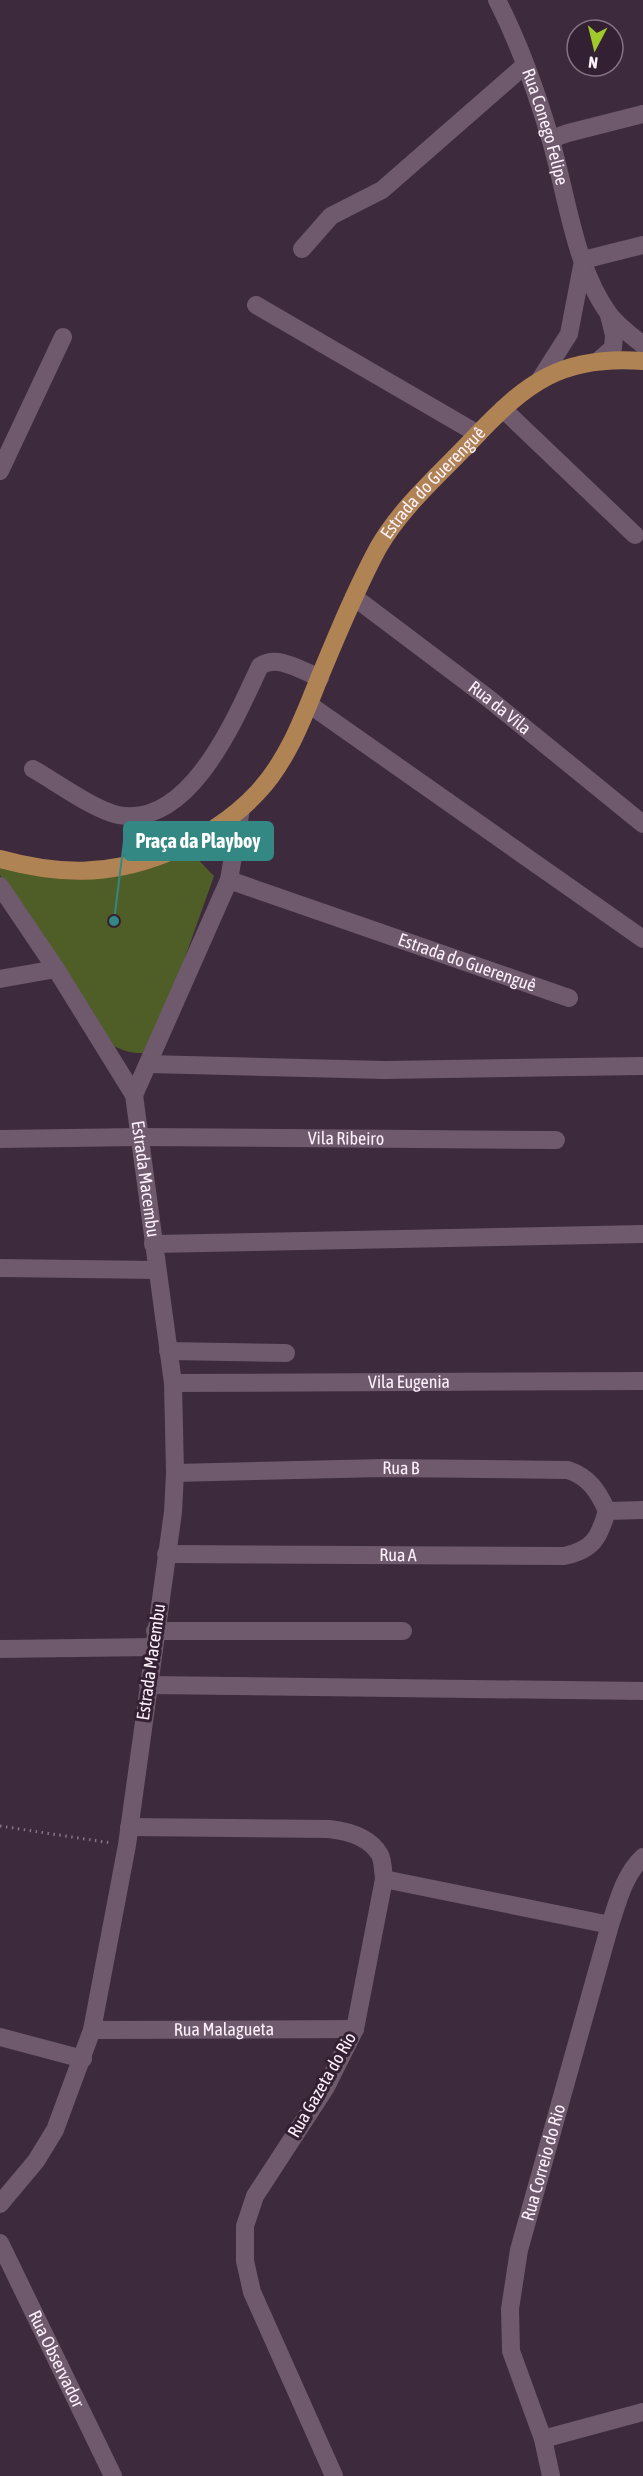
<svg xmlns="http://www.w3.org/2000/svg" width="643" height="2476" viewBox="0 0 643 2476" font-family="'Asap Condensed',sans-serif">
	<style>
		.green { fill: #4f5d27 }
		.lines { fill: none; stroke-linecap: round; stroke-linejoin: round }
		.path { stroke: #867685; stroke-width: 3; stroke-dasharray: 1.5 4.5; stroke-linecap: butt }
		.minor { stroke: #6e596d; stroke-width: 18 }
		.major { stroke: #b08354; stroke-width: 18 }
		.labels { text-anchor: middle; stroke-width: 6; stroke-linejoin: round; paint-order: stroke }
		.street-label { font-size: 18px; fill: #fdf0fb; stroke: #332032 }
		.leader { fill: none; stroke: #338883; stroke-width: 2 }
		.callout-dot { fill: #338883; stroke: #332032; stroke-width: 2 }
		.callout { fill: #338883; stroke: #338883; stroke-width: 2 }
		.callout-label { font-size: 20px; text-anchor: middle; font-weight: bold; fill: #fff }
	</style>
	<rect width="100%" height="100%" fill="#3d2a3c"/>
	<path class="green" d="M186,847L214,876L151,1053C134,1054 123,1052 109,1043L0,875V865L49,874Z"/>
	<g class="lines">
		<path class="path" d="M0,1826L111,1843"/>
		<g class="minor">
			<path id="s1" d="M497,0C520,45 537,93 551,141C567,196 575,268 609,314C618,326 632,336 643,345"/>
			<path d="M551,139L568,133L643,114"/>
			<path d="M302,249L331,216L382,190L525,65"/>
			<path d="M583,260L643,245"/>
			<path d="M256,305L478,434"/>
			<path d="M598,361L613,348L614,335L609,315"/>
			<path d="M541,378L569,334L583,261"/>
			<path d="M503,409L635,535"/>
			<path d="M0,471L63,337"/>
			<path id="s2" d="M354,597L488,698L643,824"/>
			<path d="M310,705L643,939"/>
			<path d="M33,769C56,782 94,810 118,815C190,829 236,717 260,666C278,654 302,671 320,678"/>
			<path id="s3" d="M229,880L569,998"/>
			<path id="s4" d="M0,886L56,969L134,1095L173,1383L175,1473L173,1512L127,1845L92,2030L55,2130L36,2161L0,2204"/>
			<path d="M0,979L56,969"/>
			<path d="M148,1064L384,1070L643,1066"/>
			<path d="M134,1095L229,880L241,809"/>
			<path id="s5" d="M0,1139L139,1137L556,1140"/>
			<path d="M153,1244L643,1234"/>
			<path d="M0,1268L157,1270"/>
			<path d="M168,1351L286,1353"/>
			<path id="s6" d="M173,1383L643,1381"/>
			<path id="s7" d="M175,1473L383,1468L568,1470C589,1477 598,1491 607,1511"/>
			<path d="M607,1511L643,1510"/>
			<path id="s8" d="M166,1554L564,1556C593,1550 599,1538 607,1511"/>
			<path d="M155,1631H403"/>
			<path d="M0,1649L154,1647"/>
			<path d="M148,1685L643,1691"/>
			<path d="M129,1827L329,1829C347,1831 370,1837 380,1855C383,1861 383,1872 384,1879L355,2029L326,2087L255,2196L245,2226V2261L252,2292L334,2476"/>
			<path d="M384,1879L610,1925"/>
			<path id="s9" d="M92,2030L355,2029"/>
			<path d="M0,2037L83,2059"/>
			<path id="s10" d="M0,2243L113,2476"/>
			<path d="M543,2439L643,2412"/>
			<path id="s11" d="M551,2476L543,2439L511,2351L510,2309L519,2250L610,1925C618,1901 624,1875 643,1857"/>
		</g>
		<path class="major" id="s12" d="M0,859C58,875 108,876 164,854C199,840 233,819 258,792C288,760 304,716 320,676C338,633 356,589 378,548C402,506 441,473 474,438C527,382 562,355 643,361"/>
	</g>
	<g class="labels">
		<g class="street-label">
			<text dy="6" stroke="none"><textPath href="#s1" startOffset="136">Rua Conego Felipe</textPath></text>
			<text dy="6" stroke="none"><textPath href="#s12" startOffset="639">Estrada do Guerenguê</textPath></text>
			<text dy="6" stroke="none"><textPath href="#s2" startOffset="183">Rua da Vila</textPath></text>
			<text dy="6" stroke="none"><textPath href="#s3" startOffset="252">Estrada do Guerenguê</textPath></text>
			<text dy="6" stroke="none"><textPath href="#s5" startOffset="346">Vila Ribeiro</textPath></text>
			<text dy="6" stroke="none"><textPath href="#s4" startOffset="333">Estrada Macembu</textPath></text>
			<text dy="6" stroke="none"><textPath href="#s6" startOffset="236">Vila Eugenia</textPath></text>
			<text dy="6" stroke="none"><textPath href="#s7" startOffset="226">Rua B</textPath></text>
			<text dy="6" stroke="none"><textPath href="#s8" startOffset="232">Rua A</textPath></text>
			<text transform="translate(151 1662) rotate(-82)" y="6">Estrada Macembu</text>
			<text dy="6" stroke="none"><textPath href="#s9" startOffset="132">Rua Malagueta</textPath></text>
			<text transform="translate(322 2085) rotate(-60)" y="6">Rua Gazeta do Rio</text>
			<text dy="6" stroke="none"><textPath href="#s11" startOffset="324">Rua Correio do Rio</textPath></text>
			<text dy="6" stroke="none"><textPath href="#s10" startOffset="129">Rua Observador</textPath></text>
		</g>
	</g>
	<path class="leader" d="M114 921L124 841"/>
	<circle class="callout-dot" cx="114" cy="921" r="6"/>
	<rect class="callout" x="124" y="822" width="149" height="38" rx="6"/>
	<g class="callout-label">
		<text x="198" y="848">Praça da Playboy</text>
	</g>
	<g transform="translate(595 48) rotate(187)"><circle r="28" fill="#332032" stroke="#847382" stroke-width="1.5"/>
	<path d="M0-4.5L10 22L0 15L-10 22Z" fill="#a0c92b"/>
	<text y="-9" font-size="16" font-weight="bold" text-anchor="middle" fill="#fdf0fb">N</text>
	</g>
</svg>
